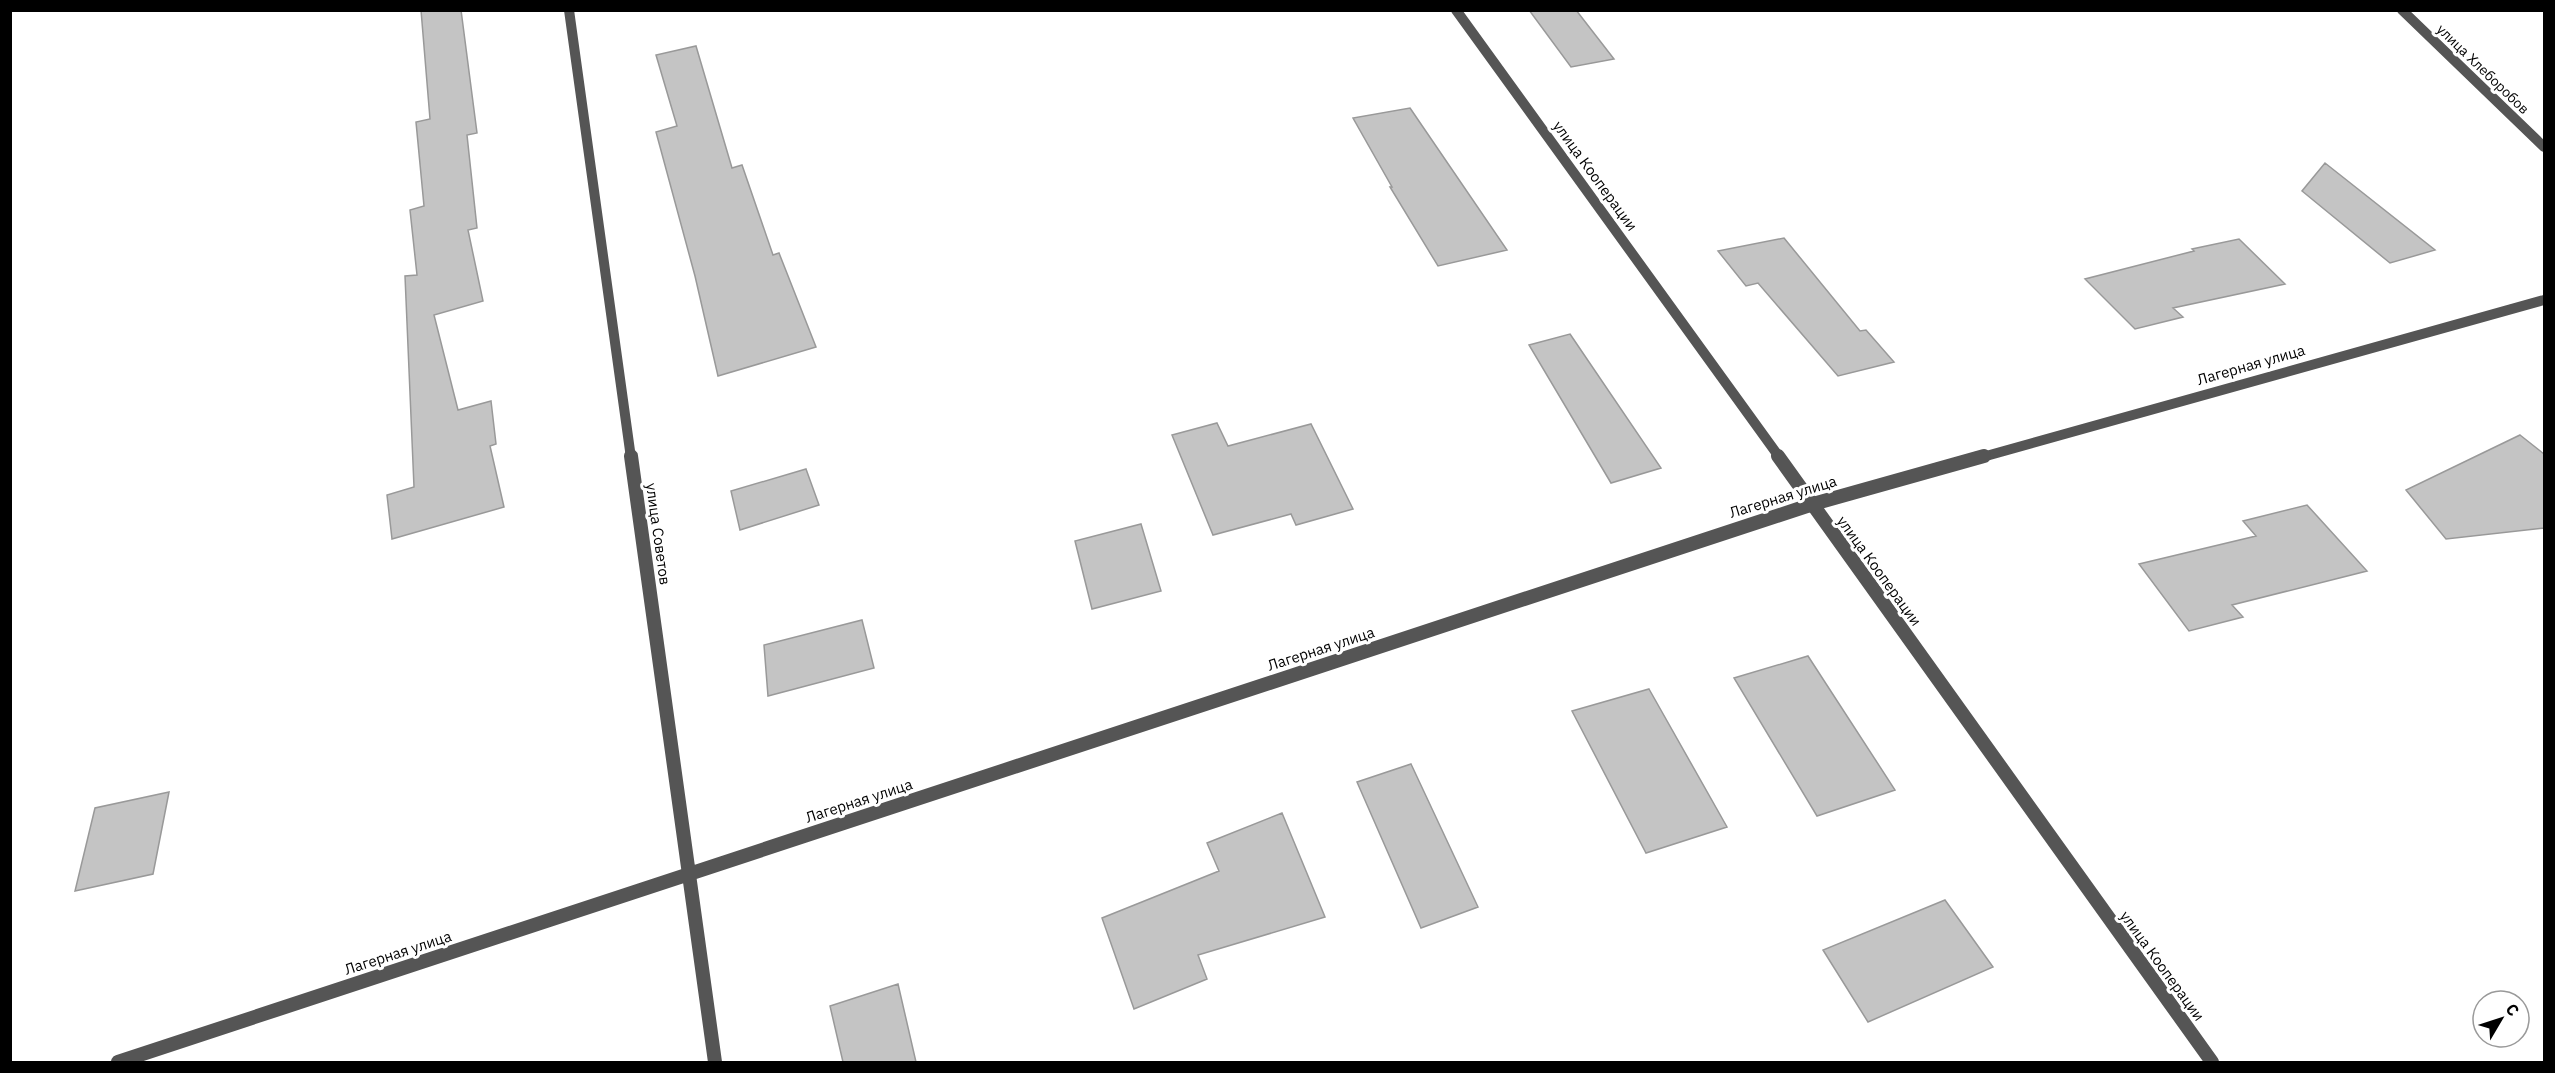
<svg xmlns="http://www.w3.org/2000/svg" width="2555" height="1073" viewBox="0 0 2555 1073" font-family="'IBM Plex Sans',sans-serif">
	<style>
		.building { fill: #c4c4c4; stroke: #999; stroke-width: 1.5 }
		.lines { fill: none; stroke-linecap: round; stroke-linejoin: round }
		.minor-far1 { stroke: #555; stroke-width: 10 }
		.minor { stroke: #555; stroke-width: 14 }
		.labels { text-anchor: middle; stroke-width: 6; stroke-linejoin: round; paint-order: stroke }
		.far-street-label { font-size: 14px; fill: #000; stroke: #fff }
		.street-label { font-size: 15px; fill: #000; stroke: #fff }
	</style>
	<rect width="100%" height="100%" fill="#fff"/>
	<path class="building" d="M421,10H461L477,133L467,135L477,228L468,230L483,301L434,315L458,410L491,401L496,444L490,446L504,507L392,539L387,495L414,487L405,276L417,275L410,210L424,206L416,122L430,119Z
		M1529,10H1576L1614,59L1571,67Z
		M696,46L732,168L742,165L773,255L779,253L816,347L718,376L695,276L656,132L677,126L656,55Z
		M1410,108L1507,250L1438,266L1390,187H1392L1353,118Z
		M2325,163L2435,250L2390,263L2302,191Z
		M1784,238L1860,331L1866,330L1894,362L1838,376L1758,283L1746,286L1718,251Z
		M2239,239L2285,284L2173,308L2183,317L2135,329L2085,279L2194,251L2192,249Z
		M1570,334L1661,468L1611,483L1529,345Z
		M1217,423L1228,446L1311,424L1353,509L1296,525L1291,514L1213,535L1172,435Z
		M2520,435L2544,454V528L2446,539L2406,490Z
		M806,469L819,505L740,530L731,491Z
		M2307,505L2367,571L2232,605L2243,617L2189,631L2139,564L2256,536L2243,521Z
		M1141,524L1161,591L1092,609L1075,541Z
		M862,620L874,668L768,696L764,645Z
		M1808,656L1895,790L1817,816L1734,678Z
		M1649,689L1727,827L1646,853L1572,711Z
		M1411,764L1478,907L1421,928L1357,782Z
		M169,792L153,874L75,891L95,808Z
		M1282,813L1325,917L1198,955L1207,979L1134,1009L1102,918L1219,871L1207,843Z
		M1945,900L1993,967L1868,1022L1823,950Z
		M898,984L916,1062H843L830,1006Z"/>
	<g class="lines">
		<path class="minor-far1" d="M569,10L631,458
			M1456,10L1780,458
			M2402,10L2544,147
			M1979,458L2544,300"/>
		<path class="minor" d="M631,456L715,1062
			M1778,456L2212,1062
			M118,1062L1813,504L1984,456"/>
	</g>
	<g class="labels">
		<g class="far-street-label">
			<text transform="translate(2483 69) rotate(44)" y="5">улица Хлеборобов</text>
		</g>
		<g class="street-label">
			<text transform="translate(1595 176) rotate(54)" y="5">улица Кооперации</text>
			<text transform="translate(2251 365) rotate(-16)" y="5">Лагерная улица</text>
			<text transform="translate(1783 497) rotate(-17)" y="5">Лагерная улица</text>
			<text transform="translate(658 534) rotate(82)" y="5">улица Советов</text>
			<text transform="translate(1879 571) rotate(54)" y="5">улица Кооперации</text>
			<text transform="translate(1321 649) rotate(-18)" y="5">Лагерная улица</text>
			<text transform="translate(859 801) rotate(-18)" y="5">Лагерная улица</text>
			<text transform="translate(398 953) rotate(-18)" y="5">Лагерная улица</text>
			<text transform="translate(2162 966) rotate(54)" y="5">улица Кооперации</text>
		</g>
	</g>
	<rect width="2555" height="1073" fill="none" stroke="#000000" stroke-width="24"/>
	<g transform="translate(2501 1019) rotate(51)"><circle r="28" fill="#ffffff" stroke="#999999" stroke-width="1.5"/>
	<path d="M0-4.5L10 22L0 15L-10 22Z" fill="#000000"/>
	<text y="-9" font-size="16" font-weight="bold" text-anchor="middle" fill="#000000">С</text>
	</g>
</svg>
